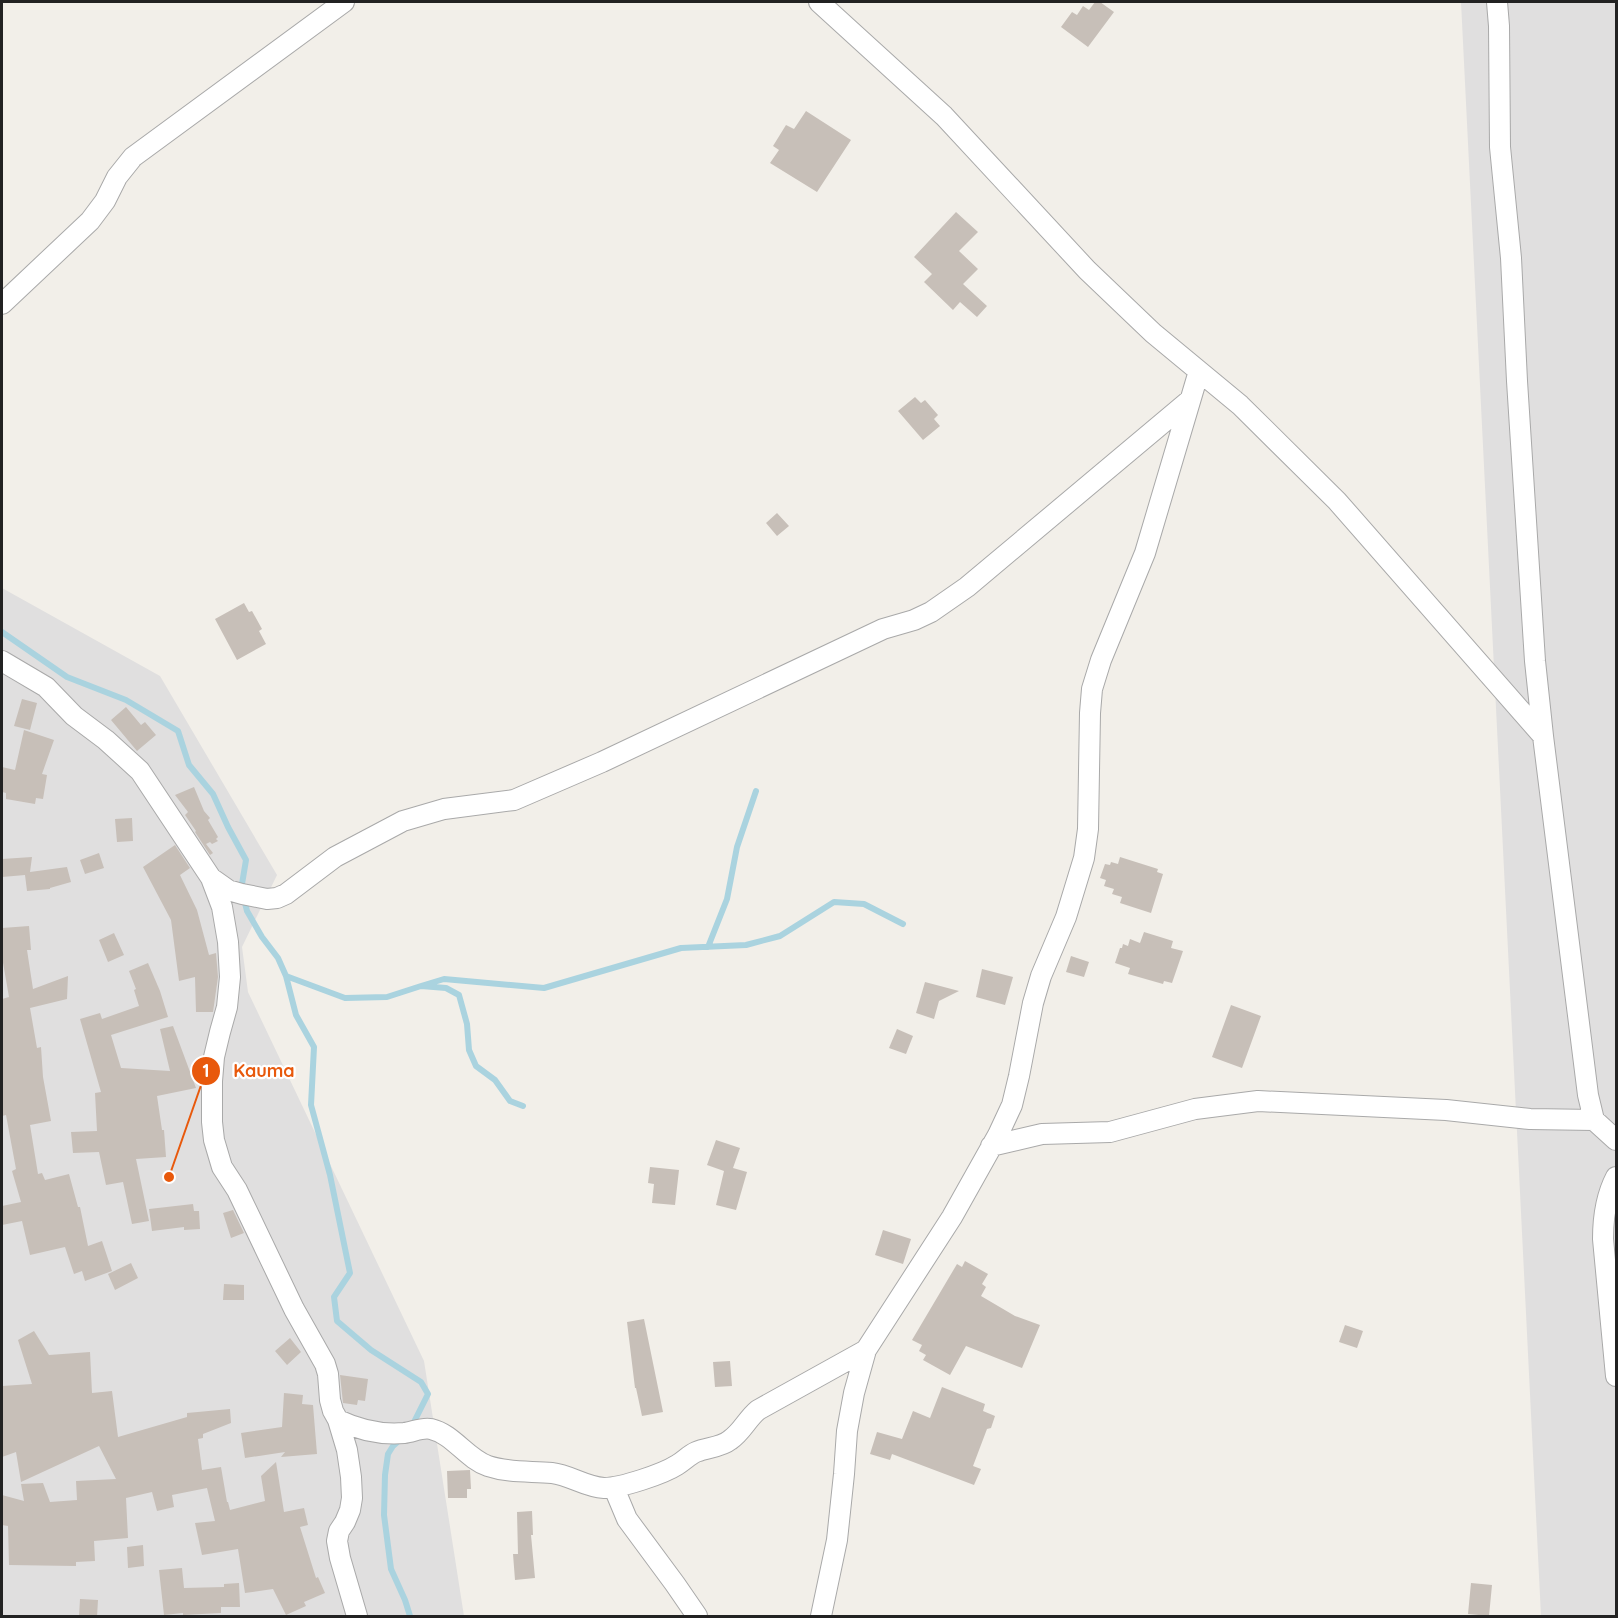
<svg xmlns="http://www.w3.org/2000/svg" width="1618" height="1618" viewBox="0 0 1618 1618" font-family="Quicksand,sans-serif">
	<style>
		.residential { fill: #e0dfdf }
		.lines { fill: none; stroke-linecap: round; stroke-linejoin: round }
		.stream { stroke: #aad3df; stroke-width: 6 }
		.building { fill: #c7bfb8 }
		.minor-casing { stroke: #a9a9a9; stroke-width: 22 }
		.minor { stroke: #fff; stroke-width: 20 }
		.leader { fill: none; stroke: #e8590c; stroke-width: 2 }
		.callout-dot { fill: #e8590c; stroke: #fff; stroke-width: 2 }
		.mark-label { font-size: 18px; text-anchor: middle; font-weight: bold; fill: #fff }
		.callout-label { font-size: 18px; text-anchor: middle; font-weight: bold; fill: #e8590c; stroke: #fff; stroke-width: 4.5; stroke-linejoin: round; paint-order: stroke }
	</style>
	<rect width="100%" height="100%" fill="#f2efe9"/>
	<path class="residential" d="M1461,2H1616V1616H1541Z
		M2,588L160,676L277,875L242,947L248,992L424,1361L464,1616H2Z"/>
	<g class="lines">
		<path class="stream" d="M2,632L67,677L126,700L178,731L189,765L213,794L228,827L246,860L241,890
			M244,899L247,911L262,937L278,958L286,976L296,1015L314,1047L311,1105L330,1175L350,1273L334,1297L337,1321L371,1350L421,1382L428,1394L412,1426
			M708,947L727,899L737,847L756,791
			M286,976L345,998L387,997L421,986L446,988L459,995L467,1024L469,1050L476,1066L495,1080L510,1101L523,1106
			M421,986L444,979L544,988L681,948L746,945L780,936L834,902L864,904L903,924
			M402,1438L393,1446L388,1454L385,1475L384,1515L391,1569L405,1600L410,1616"/>
	</g>
	<path class="building" d="M1095,2H1100L1114,12L1088,47L1061,27L1072,12L1077,15L1083,6L1089,10Z
		M806,111L851,140L817,192L770,163L779,150L773,146L786,125L794,129Z
		M956,212L978,232L959,251L978,269L963,284L987,306L977,317L960,302L953,310L924,282L932,274L914,257Z
		M915,397L921,403L925,400L938,415L934,419L940,426L923,440L898,411Z
		M777,513L789,526L777,536L766,523Z
		M244,603L249,612L252,611L262,629L259,631L266,644L237,660L215,619Z
		M22,699L37,703L30,730L14,726Z
		M126,707L141,725L145,722L156,735L137,751L111,720Z
		M24,730L54,740L42,774L47,775L43,799L36,798L35,804L6,799V793L2,792V767L15,770Z
		M194,787L204,811L210,818L208,820L218,837L216,839L218,841L212,844L210,842L206,844L213,853L210,855L195,832L196,831L185,815L188,812L175,795Z
		M132,818L133,841L117,842L115,819Z
		M175,845L190,868L180,875L197,910L209,955L216,953L218,977L213,1012H196L195,977L179,981L171,920L143,867Z
		M99,853L104,868L85,874L80,860Z
		M32,857L30,872L67,867L71,882L50,888V889L27,891L25,875L2,877V859Z
		M1120,857L1158,869L1157,872L1163,874L1151,913L1120,903L1122,897L1112,894L1114,889L1104,886L1106,880L1100,878L1105,864L1110,865L1111,862L1118,864Z
		M29,926L31,950H27L33,989L68,976L67,999L30,1008L37,1048L41,1047L43,1077L51,1121L30,1125L38,1174L42,1173L45,1180L69,1174L78,1207H80L88,1246L102,1241L112,1271L85,1281L82,1271L74,1274L65,1247L30,1255L22,1221L2,1225V1206L21,1202L12,1171L16,1169L6,1115L2,1116V999L9,997L2,957V928Z
		M1144,932L1173,941L1171,948L1183,951L1172,983L1164,981L1163,984L1128,974L1130,968L1115,963L1120,948H1122L1123,944L1128,946L1130,939L1140,943Z
		M114,933L124,955L108,962L99,940Z
		M1071,956L1089,962L1084,977L1066,972Z
		M148,963L160,991L168,1017L111,1035L121,1068L170,1071L160,1029L173,1026L196,1088L157,1096L162,1130H164L166,1157L136,1159L149,1221L132,1224L123,1182L106,1185L99,1152L73,1153L71,1132L97,1131L95,1093L101,1092L80,1019L100,1013L102,1019L139,1006L134,990L136,989L129,971Z
		M982,969L1013,977L1005,1005L976,997Z
		M925,982L959,991L939,1001L934,1019L916,1013Z
		M1231,1005L1261,1016L1242,1068L1212,1057Z
		M897,1029L913,1036L906,1054L889,1048Z
		M716,1140L740,1148L733,1168L747,1172L736,1210L716,1205L724,1171L707,1165Z
		M650,1167L679,1170L675,1205L652,1203L654,1184L648,1183Z
		M193,1204L194,1211H199L200,1229L184,1230V1227L152,1231L149,1209Z
		M233,1210L244,1233L231,1238L223,1213Z
		M883,1230L911,1239L903,1264L875,1255Z
		M965,1261L988,1274L982,1284L986,1287L981,1296L1015,1316L1040,1325L1022,1368L966,1346L950,1375L923,1360L926,1355L919,1351L922,1345L912,1340L957,1264L962,1267Z
		M131,1263L138,1278L115,1290L108,1274Z
		M224,1284L244,1285V1300H223Z
		M644,1319L663,1412L642,1416L636,1388H635L627,1322Z
		M1345,1325L1363,1331L1357,1348L1339,1342Z
		M34,1331L49,1355L90,1352L92,1393L112,1391L118,1437L187,1417V1413L230,1409L231,1423L203,1434V1438L198,1439L202,1470L221,1467L227,1502H228L230,1510L265,1501L261,1476L276,1462L284,1512L304,1508L308,1525L300,1527L316,1578L318,1577L325,1593L304,1602L306,1606L286,1615L273,1589L245,1593L238,1549L202,1555L195,1523L215,1521L207,1488L172,1495L174,1507L157,1511L152,1492L126,1498L128,1538L94,1541L95,1561L76,1562V1566L9,1565L8,1526L2,1525V1495L24,1501L21,1484L43,1483L50,1502L77,1500L76,1481L116,1479L99,1446L21,1482L16,1452L2,1457V1386L32,1384L18,1340Z
		M290,1338L301,1352L287,1365L275,1351Z
		M730,1361L732,1386L715,1387L713,1362Z
		M340,1375L368,1379L365,1401L358,1400L357,1405L343,1403Z
		M942,1387L985,1404L983,1411L995,1416L991,1428L987,1429L973,1466L981,1469L974,1485L892,1454L890,1460L870,1454L877,1432L902,1439L913,1411L930,1418Z
		M284,1393L303,1395L302,1404L313,1405L317,1454L281,1457L285,1452L245,1458L241,1433L282,1427Z
		M470,1470L471,1489H467V1498H448L447,1471Z
		M532,1511L533,1535H531L535,1578L515,1580L513,1554H518L517,1512Z
		M143,1545L144,1566L128,1568L127,1547Z
		M182,1568L184,1588L224,1587V1584L239,1583L240,1607H221V1613L183,1615V1613L164,1615L159,1570Z
		M1471,1583L1492,1585L1489,1616L1468,1614Z
		M80,1599L98,1600L97,1617H79Z"/>
	<g class="lines">
		<g class="minor-casing">
			<path id="minor" d="M819,2L944,116L1087,270L1153,333L1240,405L1337,501L1543,736
				M1497,2L1499,26L1500,147L1511,258L1517,381L1535,661L1543,736L1588,1095L1594,1120L1616,1140
				M2,304L90,221L105,201L117,177L133,157L344,2
				M2,661L46,687L74,716L106,740L140,771L211,878L222,907L228,942L230,977L227,1007L220,1032L214,1057L212,1081V1122L214,1140L222,1167L237,1190L294,1309L325,1364L328,1374L330,1400L333,1411L338,1420L347,1450L351,1477L352,1498L350,1510L345,1522L339,1531L337,1541L340,1558L357,1616
				M211,878L228,890L242,894L267,899L277,898L286,894L335,857L403,821L444,809L514,800L602,762L883,629L914,620L931,612L967,587L1190,400
				M991,1146L1042,1134L1110,1132L1195,1109L1258,1101L1446,1110L1530,1119L1594,1120
				M1616,1177C1606,1196 1603,1218 1603,1239L1616,1376
				M338,1420C359,1430 381,1435 404,1433C413,1432 422,1427 431,1429C453,1434 467,1459 488,1466C509,1473 530,1471 552,1473C570,1475 585,1487 604,1488C621,1488 663,1474 677,1465C684,1461 689,1455 696,1452C707,1447 720,1448 730,1440C742,1432 747,1419 758,1410L866,1350
				M614,1488L627,1519L675,1584L697,1616
				M821,1616L837,1540L844,1474L847,1431L854,1393L866,1350L952,1217L998,1135L1012,1105L1019,1076L1033,1003L1041,976L1066,917L1084,858L1088,829L1090,713L1092,689L1101,660L1145,553L1199,371"/>
		</g>
		<use href="#minor" class="minor"/>
	</g>
	<path class="leader" d="M169 1177L206 1071"/>
	<g class="callout-dot">
		<circle cx="169" cy="1177" r="6"/>
		<circle cx="206" cy="1071" r="15"/>
	</g>
	<g class="mark-label">
		<text x="206" y="1077">1</text>
	</g>
	<g class="callout-label">
		<text x="264" y="1077">Kauma</text>
	</g>
	<rect width="1618" height="1618" fill="none" stroke="#222222" stroke-width="6"/>
</svg>
